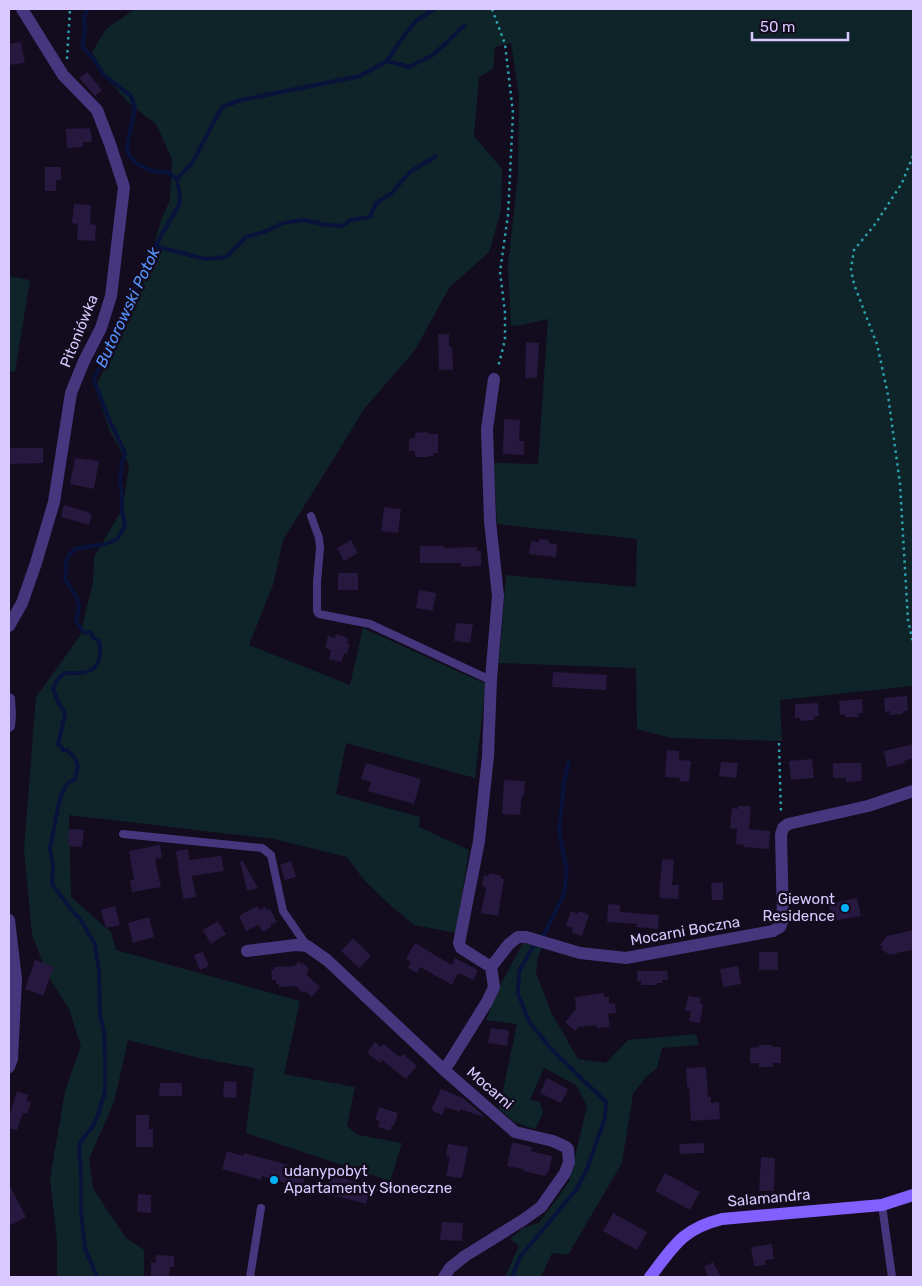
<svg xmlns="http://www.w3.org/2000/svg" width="922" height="1286" viewBox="0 0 922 1286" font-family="Rubik,sans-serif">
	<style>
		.green { fill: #0f2428 }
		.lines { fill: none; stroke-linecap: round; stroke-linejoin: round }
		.stream { stroke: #08123a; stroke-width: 4 }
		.building { fill: #27183f }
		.path { stroke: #2ca0af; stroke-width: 2.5; stroke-dasharray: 2.5 4; stroke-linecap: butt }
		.lane { stroke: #46367d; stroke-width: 8 }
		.street { stroke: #46367d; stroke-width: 12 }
		.secondary { stroke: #8160ff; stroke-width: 12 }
		.poi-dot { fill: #00b0f4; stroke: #120c1e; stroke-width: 2 }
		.labels { text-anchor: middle; stroke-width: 5; stroke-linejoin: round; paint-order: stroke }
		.street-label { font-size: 15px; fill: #d9c9ff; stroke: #120c1e }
		.poi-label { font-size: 15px; fill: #d9c9ff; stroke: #120c1e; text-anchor: end }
		.water-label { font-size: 16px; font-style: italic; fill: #5793ff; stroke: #120c1e }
	</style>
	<rect width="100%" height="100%" fill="#120c1e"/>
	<path class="green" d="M135,9H913V686L780,700L782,741L671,738L637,729L636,668L499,663L506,575L636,587L637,539L497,524L494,463L538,464L548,319L522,325L511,326L508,266L518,175L519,96L511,43L495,47L493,69L479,77L474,136L502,169L501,211L489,252L449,288L415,350L365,408L283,540L273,585L249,645L350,685L363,628L486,684L475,778L346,743L336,794L420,817L419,827L469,850L456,933L414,925L389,904L364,880L347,857L274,839L69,815L71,897L111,932L116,950L300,1001L284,1074L355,1087L347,1126L358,1135L402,1143L390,1181L246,1133L254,1068L199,1058L128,1040L114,1102L89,1159L93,1189L126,1238L144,1250V1277H57V1241L50,1179L65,1091L81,1046L69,1009L48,976L32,935L24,849L36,697L80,636L93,582L94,557L123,508L129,465L110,432L95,388L106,366L141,291L161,220L170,200L172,159L156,124L129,103L109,81L92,52L106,29Z
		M9,276L30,280L15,372L9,371Z
		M523,943L542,947L538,957L536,973L551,1012L578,1059L606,1063L628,1040L696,1034L699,1045L662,1048L657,1068L646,1077L633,1094L622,1163L568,1255L552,1253L541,1277H505L519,1246L510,1239L523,1228L539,1223L569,1182L587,1106L576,1085L544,1068L530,1100L540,1102L543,1113L535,1129L514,1122L499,1109L517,1024L486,1020L501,984Z"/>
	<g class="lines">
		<path class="stream" d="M87,9L84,18L85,29L83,41V47L92,57L104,75L131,96L135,108L127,146C127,164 152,173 167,172L177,179L180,196L179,205L155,246L118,329L113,345L96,374L94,380L108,417L125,453L122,463L120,481L122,494V511L125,526L117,539L106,544L75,549L68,556L66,564V570L65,579L70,587L76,596L79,606L76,621L84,633L90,632L93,637L99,641C104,670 90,675 64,673L58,679L53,688L57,700L65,713L58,745H60L63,750H67C79,761 80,765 74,780L68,783L64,789L60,798L50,848L53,867L52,884L73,912L80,919L95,944L99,972L100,1015L104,1032L105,1055V1091L99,1112L93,1126L79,1144L81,1175V1212L85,1248L97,1277
			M387,61L403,37L416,21L434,9
			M177,179L192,163L222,107L241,100L360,76L387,61L409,67L433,55L465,25
			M155,246L205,259L226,257L246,237L264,232L283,223L303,220L328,225L342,226L351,220L370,217L376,203L392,193L410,172L436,156
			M512,1277L520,1257L576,1190L587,1169L605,1118L606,1102L553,1051L530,1023L518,994L519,971L533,947L545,933L564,894L567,871L559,832L564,782L569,762"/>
	</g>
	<path class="building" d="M21,42L25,63L9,65V44Z
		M87,72L102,90L95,96L79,78Z
		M90,128V132H91L92,142H83V147L67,148L66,129Z
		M45,167H61V180H56V191H45Z
		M74,204L91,205L90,224L96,225L95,241L77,240L78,224L72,223Z
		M438,334H449V347H452L453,370H439Z
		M526,342L539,343L537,378H525Z
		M504,419L520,420L519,441H524V455L503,454Z
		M428,432V434H438V453H433V456H429V457H415V451H409V439L415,438V433Z
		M9,448H43V463L9,464Z
		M75,458L99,461L94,489L70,484Z
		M64,505L88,512L92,515L89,525L61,517Z
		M384,507L401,509L398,533L381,531Z
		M539,539L549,540V543L557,544L556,557L529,554L531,541L539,542Z
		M351,540L358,553L344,561L337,548Z
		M420,546H444V548L477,547V551H481V566L461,567V563H420Z
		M338,573H358V590H338Z
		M419,590L436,593L433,611L416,608Z
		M456,623L473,624L470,643L454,641Z
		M336,634L348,638L347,643L350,644L347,654H344L341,662L329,659L331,650L325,648L328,636L335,638Z
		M553,672L607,675L606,690L552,687Z
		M907,696L908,710L903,711V714L890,715V711L885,712L884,698Z
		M862,699L863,713H858L859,717H845V714L840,715L839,701Z
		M818,703L819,716L814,717V720L800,721V718H795V704Z
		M913,744V758L904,761L905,763L887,767L884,751Z
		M667,750L679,751V760L691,761L689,782L679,781L680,778L665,777Z
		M812,759L814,778L791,780L789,761Z
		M721,762L738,763L736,778L719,776Z
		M366,763L421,779L414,804L368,791L371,782L361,779Z
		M833,763H861L862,781L846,782V778H833Z
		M504,780L525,781L524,795H522L520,815L502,814Z
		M738,806H751L749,829L770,831L769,849L744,847V845L736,844L737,829L730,828L732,808L738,809Z
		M69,829L84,830L82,847L68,846Z
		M160,845L162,857L155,859L161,887L132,892L130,880H134L129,851Z
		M188,849L189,860L221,856L224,871L192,876L196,897L183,899L176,851Z
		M662,859L674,860L672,885H679L678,899L659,898Z
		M243,861L258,888L247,891L240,862Z
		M291,861L296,877L285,880L280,865Z
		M489,873L501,876V878L504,879L498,916L481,913L486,888H484L485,886L482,885L484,875L489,876Z
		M723,882V900H712L711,883Z
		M857,898L861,916L832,921L829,904Z
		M608,904L620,905V912L659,915L658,929L636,927L637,924L607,922Z
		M115,906L120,925L106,928L101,910Z
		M257,906L260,910L265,907L267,910L270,909L277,922L270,925L271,927L263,932L258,925L246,931L239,916Z
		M571,911L578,914L579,911L589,915L582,936L572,933L573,928L566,925Z
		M149,917L154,937L133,943L128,923Z
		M218,921L226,934L211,944L203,930Z
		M913,930V950L896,953L894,955L891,954L890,955L881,949L883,947L880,945L887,936Z
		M353,938L371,956L359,968L341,951Z
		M415,943L452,965L455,958L478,970L473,980L458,973L452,985L420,967L417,973L408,968L411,962L406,959Z
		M203,952L209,966L200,970L194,955Z
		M759,952H778V970H759Z
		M35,960L54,967L43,996L25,989Z
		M299,961L301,964L303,963L309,969L306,974L320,987L312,997L305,991L303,993L296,986L279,987V984H276V980H272L271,970H274V967L294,966Z
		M738,966L741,984L723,987L720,969Z
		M637,971H667L668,980H662V983H657V985H641V981H637Z
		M604,993V997H609V1004L615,1003L616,1013L608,1014L610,1027L597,1028L596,1025L578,1027L575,1031L565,1022L576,1009L575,997Z
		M688,996L701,998L700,1004H703L700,1023L689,1021L691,1011H685Z
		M491,1028L508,1030L509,1031L507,1046L488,1043Z
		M375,1042L381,1047L383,1044L400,1057L403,1054L417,1066L406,1079L382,1060L380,1063L367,1053Z
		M759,1045H772V1047H781V1063H773V1067H759V1063H750V1048L759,1047Z
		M706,1067L708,1097H711V1103L719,1102L720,1119L691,1121L689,1087H687L686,1068Z
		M547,1078L568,1089L561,1103L540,1093Z
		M224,1081L237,1082L236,1098L223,1097Z
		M160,1083H182V1096H159Z
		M441,1089L463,1098L483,1115V1117L461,1109L460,1112L445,1107L442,1115L431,1110Z
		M17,1091L28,1095L26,1101L31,1102L27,1114L23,1113L17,1130L9,1128V1118Z
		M379,1107L398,1113L394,1126L392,1125L390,1131L378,1127L380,1121L375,1120Z
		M136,1115H149V1129H153V1147H136Z
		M512,1142L532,1147L530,1151L552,1156L549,1171L545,1176L523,1171L524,1169L507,1166Z
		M704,1143V1153L680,1154L679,1144Z
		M448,1144L468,1147L462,1178L446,1176L450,1157L446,1156Z
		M227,1151L243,1156L244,1153L307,1170L302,1188L262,1176L261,1180L222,1169Z
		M761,1157L775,1158L774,1191H759Z
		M665,1173L700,1192L690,1210L655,1191Z
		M331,1175L371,1186L366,1204L326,1193Z
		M9,1184L26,1217L9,1226Z
		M138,1194L151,1195V1213L137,1212Z
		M613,1213L647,1232L637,1250L603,1231Z
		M442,1222L463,1223L462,1241L440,1240Z
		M772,1244L774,1259L765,1260L766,1265L754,1266L751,1247Z
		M156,1255L174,1256V1267H170L169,1277H151V1262L156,1263Z
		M713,1262L721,1277H709L704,1267Z"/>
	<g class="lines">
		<path class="path" d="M492,9L505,44L513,113L508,215L500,272L505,312V340L498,367
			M67,59L70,9
			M913,156L902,183L876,223L854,250L851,269L854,284L866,316L877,344L888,395L900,484L908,620L913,642
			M779,743L781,814"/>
		<path class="lane" d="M311,516L319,538L320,548L317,582V611L319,614L370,624L486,678L491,679
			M123,834L262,848L271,855L283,911L307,946
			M882,1205L892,1277
			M250,1277L261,1208"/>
		<path class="street" d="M9,626L22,603L36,563L54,502L71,393L84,361L101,328L111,296L124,187L110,144L97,110L63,75L22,9
			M9,699L10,715L9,726
			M9,920L16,979L12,1059L9,1067
			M247,951L295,945L307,946L327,960L443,1069L515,1132L553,1141L566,1147L568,1149L569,1162L565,1173L541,1207L523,1220L465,1256L450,1268L444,1277
			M491,967L461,948L459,943L479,841L488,756L491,679L498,596L490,521L487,429L494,379
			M443,1069L449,1063L487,1002L494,987L491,967L509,944L518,937H526L580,953L626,958L773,931L780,927L783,920L781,835L783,828L788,824L868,806L913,791"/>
		<path class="secondary" d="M650,1277C674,1246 682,1229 722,1219L882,1205L913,1195"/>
	</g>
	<g class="poi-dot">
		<circle cx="845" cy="908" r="5"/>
		<circle cx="274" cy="1180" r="5"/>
	</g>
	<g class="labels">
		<g class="street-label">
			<text transform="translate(79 331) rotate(-68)" y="5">Pitoniówka</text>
			<text transform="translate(685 931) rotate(-10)" y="5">Mocarni Boczna</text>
			<text transform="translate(490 1088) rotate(41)" y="5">Mocarni</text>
			<text transform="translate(769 1198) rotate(-5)" y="5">Salamandra</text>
		</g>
		<g class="poi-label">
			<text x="835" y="904">Giewont<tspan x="835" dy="17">Residence</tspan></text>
			<text x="284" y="1176" text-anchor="start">udanypobyt<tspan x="284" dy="17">Apartamenty Słoneczne</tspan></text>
		</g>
		<g class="water-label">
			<text transform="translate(127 307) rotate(-65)" y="6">Butorowski Potok</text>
		</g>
	</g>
	<rect width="922" height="1286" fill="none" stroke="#d9c9ff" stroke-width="20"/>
	<path d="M752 32v8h96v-8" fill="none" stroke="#d9c9ff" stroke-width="2.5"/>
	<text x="760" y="32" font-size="15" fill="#d9c9ff" stroke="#120c1e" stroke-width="4" paint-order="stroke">50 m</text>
</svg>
